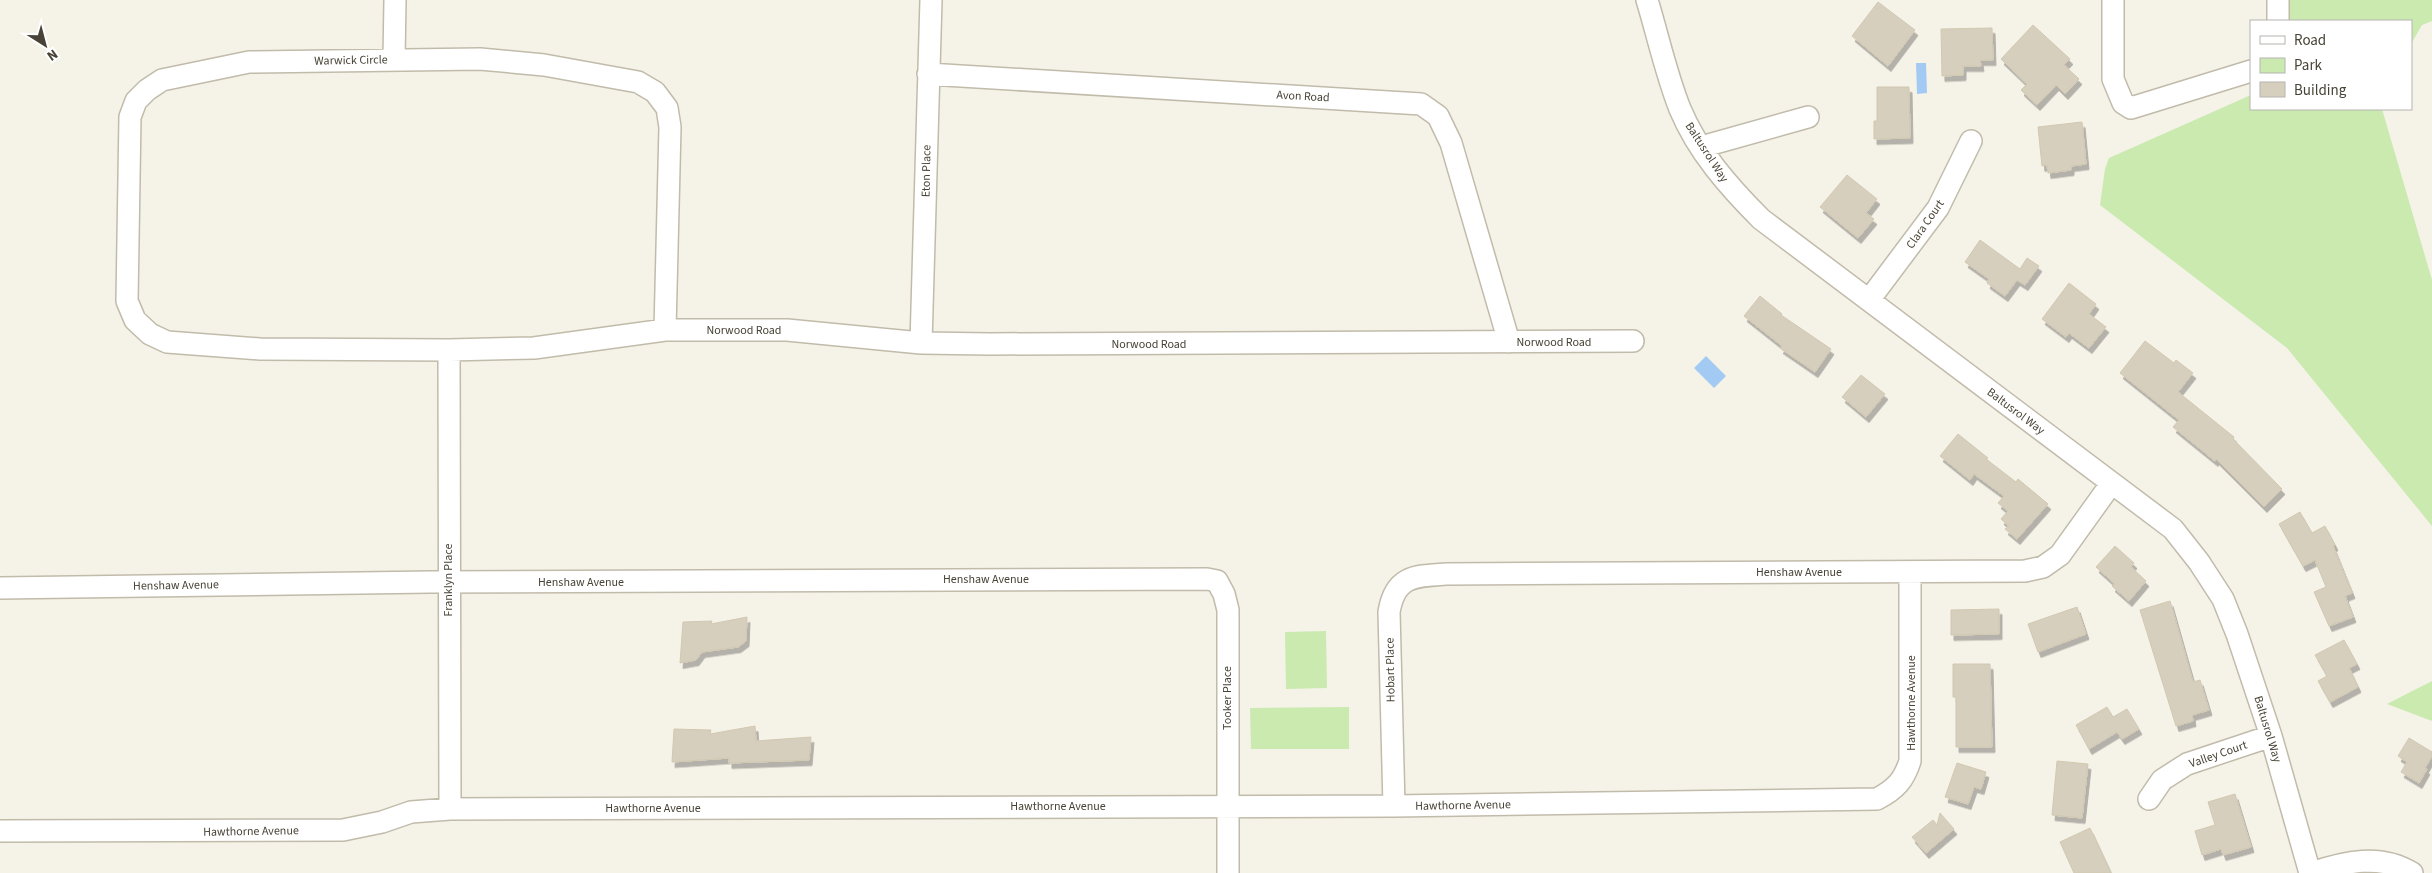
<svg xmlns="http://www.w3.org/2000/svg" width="2432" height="873" viewBox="0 0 2432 873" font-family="'Source Sans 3',sans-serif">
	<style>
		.green { fill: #caeab0 }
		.water { fill: #a3caf3 }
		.building { fill: #d7cfbd; stroke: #d2c8b0; filter: url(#shadow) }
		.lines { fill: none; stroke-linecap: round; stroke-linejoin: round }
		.minor-casing { stroke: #c1bbaa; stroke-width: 24 }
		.minor { stroke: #fff; stroke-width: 21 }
		.labels { text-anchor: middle; stroke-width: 4; stroke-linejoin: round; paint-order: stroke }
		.street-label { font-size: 12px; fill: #484336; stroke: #fff }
	</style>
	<defs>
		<filter id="shadow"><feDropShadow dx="3" dy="5.5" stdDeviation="0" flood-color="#0004"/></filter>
	</defs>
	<rect width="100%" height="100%" fill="#f5f2e8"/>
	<path class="green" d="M2284,0H2432V21L2422,25L2411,44V21H2283Z
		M2251,95V109H2382L2432,280V526L2287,348L2100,205L2105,169L2109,158Z
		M1326,631L1327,688L1286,689L1285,632Z
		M2432,681V721L2387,704Z
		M1349,707V749H1251L1250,708Z"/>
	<path class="water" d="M1916,63H1926L1927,93L1917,94Z
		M1706,356L1726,376L1714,388L1694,368Z"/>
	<path class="building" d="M1878,2L1915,30L1888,66L1852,36Z
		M2033,25L2070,59L2064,65L2079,79L2065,94L2056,85L2037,105L2021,90L2027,84L2001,59Z
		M1992,28L1993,60H1980L1981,66H1963V75L1942,76L1941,29Z
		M1877,87H1909L1910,138L1874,139V121H1877Z
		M2082,122L2086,164L2071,166V170L2048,173L2047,165L2042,166L2038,127Z
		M1847,175L1877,199L1866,213L1874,219L1858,238L1820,207Z
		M1980,240L2020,269L2027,258L2039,266L2025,285L2017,280L2005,296L1987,283L1989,279L1965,262Z
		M2069,283L2096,304L2089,314L2106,327L2089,348L2069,333L2066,337L2042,319Z
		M1760,296L1782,314L1781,315L1831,349L1815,372L1780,348L1782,346L1744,316Z
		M2145,341L2174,363L2176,360L2193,373L2178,392L2234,437L2233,439L2282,489L2264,507L2216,459L2215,461L2173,427L2179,420L2120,373Z
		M1861,375L1885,394L1866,417L1842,397Z
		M1958,434L1988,458L1986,459L2016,482L2018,479L2048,504L2017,539L2005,529L2009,526L2001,519L2008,511L1998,503L2004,496L1974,474L1970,480L1940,456Z
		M2300,512L2312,533L2325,526L2335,545L2333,546L2352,593L2345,596L2353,617L2329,626L2314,592L2326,587L2315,560L2303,566L2279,524Z
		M2115,546L2134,563L2131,567L2146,581L2129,601L2112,586L2115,584L2096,567Z
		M2170,601L2193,682L2200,680L2209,710L2192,715L2193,721L2176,726L2140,610Z
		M2077,607L2086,634L2038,652L2028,624Z
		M1999,609V634L1951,635V610Z
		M747,617L746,641L738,647L702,652L696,660L680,663L683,622L712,621L711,624Z
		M2344,640L2357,664L2349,668L2358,687L2330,702L2318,681L2327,676L2315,655Z
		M1953,664H1990L1992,747H1956V697H1953Z
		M2107,707L2113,717L2127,709L2139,729L2122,739L2117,732L2089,749L2076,725Z
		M755,726L756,741L811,737L809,760L729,763V758L672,762L674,729L711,730L710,734Z
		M2409,738L2432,752V756L2425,768L2427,769L2419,783L2401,772L2407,762L2398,756Z
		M2057,761L2088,764L2082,818L2052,815Z
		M1957,763L1986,772L1981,789L1974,787L1968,804L1945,797Z
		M2235,794L2251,847L2223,855L2221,849L2202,855L2195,831L2215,825L2208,802Z
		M1940,813L1954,829L1926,853L1912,837L1933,820L1937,825Z
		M2090,828L2111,873H2074L2060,842Z"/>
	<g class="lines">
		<g class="minor-casing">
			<path id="minor" d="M1647,0C1658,36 1666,74 1680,109C1698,152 1729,187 1761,219L2173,529L2199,562L2223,599L2237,634L2271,736L2310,873
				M2113,0V79L2123,103L2131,108L2251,71
				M2278,21V0
				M394,59L395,0
				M928,74L1421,104L1438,116L1451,143L1509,342
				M1701,147L1808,117
				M1869,300L1938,208L1971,141
				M665,330L670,127L667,108L655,92L638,82L544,65L480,59L249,62L162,80L147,90L136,101L130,117L127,301L135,320L150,334L167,342L260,349L449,350L534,348L665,330H787L921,343L990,344L1633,341
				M921,343L931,0
				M449,350L450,809
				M0,588L431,582L1207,579L1217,581L1224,594L1228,610V873
				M2149,799L2162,780L2187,764L2271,736
				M1394,806L1389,612C1395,576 1414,576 1446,574L2025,571L2043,567L2060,555L2111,484
				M0,831L343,830L382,822L411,812L450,809L1394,806L1877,799C1896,789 1904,780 1910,761V572
				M2311,873C2344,862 2380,853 2412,873"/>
		</g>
		<use href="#minor" class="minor"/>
	</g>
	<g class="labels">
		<g class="street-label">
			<text transform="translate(351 60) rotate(-1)" y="4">Warwick Circle</text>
			<text transform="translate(1303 96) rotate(3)" y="4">Avon Road</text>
			<text transform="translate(1707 152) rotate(57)" y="4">Baltusrol Way</text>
			<text transform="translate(926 171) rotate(-89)" y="4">Eton Place</text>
			<text transform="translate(1925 224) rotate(-55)" y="4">Clara Court</text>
			<text x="744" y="334">Norwood Road</text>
			<text x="1554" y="346">Norwood Road</text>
			<text x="1149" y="348">Norwood Road</text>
			<text transform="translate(2016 411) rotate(37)" y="4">Baltusrol Way</text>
			<text x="1799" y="576">Henshaw Avenue</text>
			<text x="986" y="583">Henshaw Avenue</text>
			<text transform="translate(448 580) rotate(-90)" y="4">Franklyn Place</text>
			<text x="581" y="586">Henshaw Avenue</text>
			<text transform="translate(176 585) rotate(-1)" y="4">Henshaw Avenue</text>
			<text transform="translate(1390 670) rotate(-91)" y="4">Hobart Place</text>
			<text transform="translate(1227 698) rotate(-90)" y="4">Tooker Place</text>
			<text transform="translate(1911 703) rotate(-90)" y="4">Hawthorne Avenue</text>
			<text transform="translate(2268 729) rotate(73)" y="4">Baltusrol Way</text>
			<text transform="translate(2218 754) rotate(-19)" y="4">Valley Court</text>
			<text transform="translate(1463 805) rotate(-1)" y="4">Hawthorne Avenue</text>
			<text x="1058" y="810">Hawthorne Avenue</text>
			<text x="653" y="812">Hawthorne Avenue</text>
			<text transform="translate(251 831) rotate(-1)" y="4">Hawthorne Avenue</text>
		</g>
	</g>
	<rect x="2250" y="20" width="162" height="90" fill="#ffffff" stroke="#b6b4af"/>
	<rect x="2260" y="36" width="25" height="8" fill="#ffffff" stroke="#b6b4af"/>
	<text x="2294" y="45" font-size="15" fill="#484336">Road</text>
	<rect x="2260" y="58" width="25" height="15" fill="#caeab0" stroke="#b6b4af"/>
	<text x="2294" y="70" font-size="15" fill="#484336">Park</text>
	<rect x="2260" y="82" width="25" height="15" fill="#d7cfbd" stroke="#b6b4af"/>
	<text x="2294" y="95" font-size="15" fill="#484336">Building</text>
	<g transform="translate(45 45) rotate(144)" stroke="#ffffff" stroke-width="4" paint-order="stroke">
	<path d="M0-4L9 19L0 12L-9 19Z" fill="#484336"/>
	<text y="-8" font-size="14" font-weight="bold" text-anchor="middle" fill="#484336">N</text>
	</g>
</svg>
